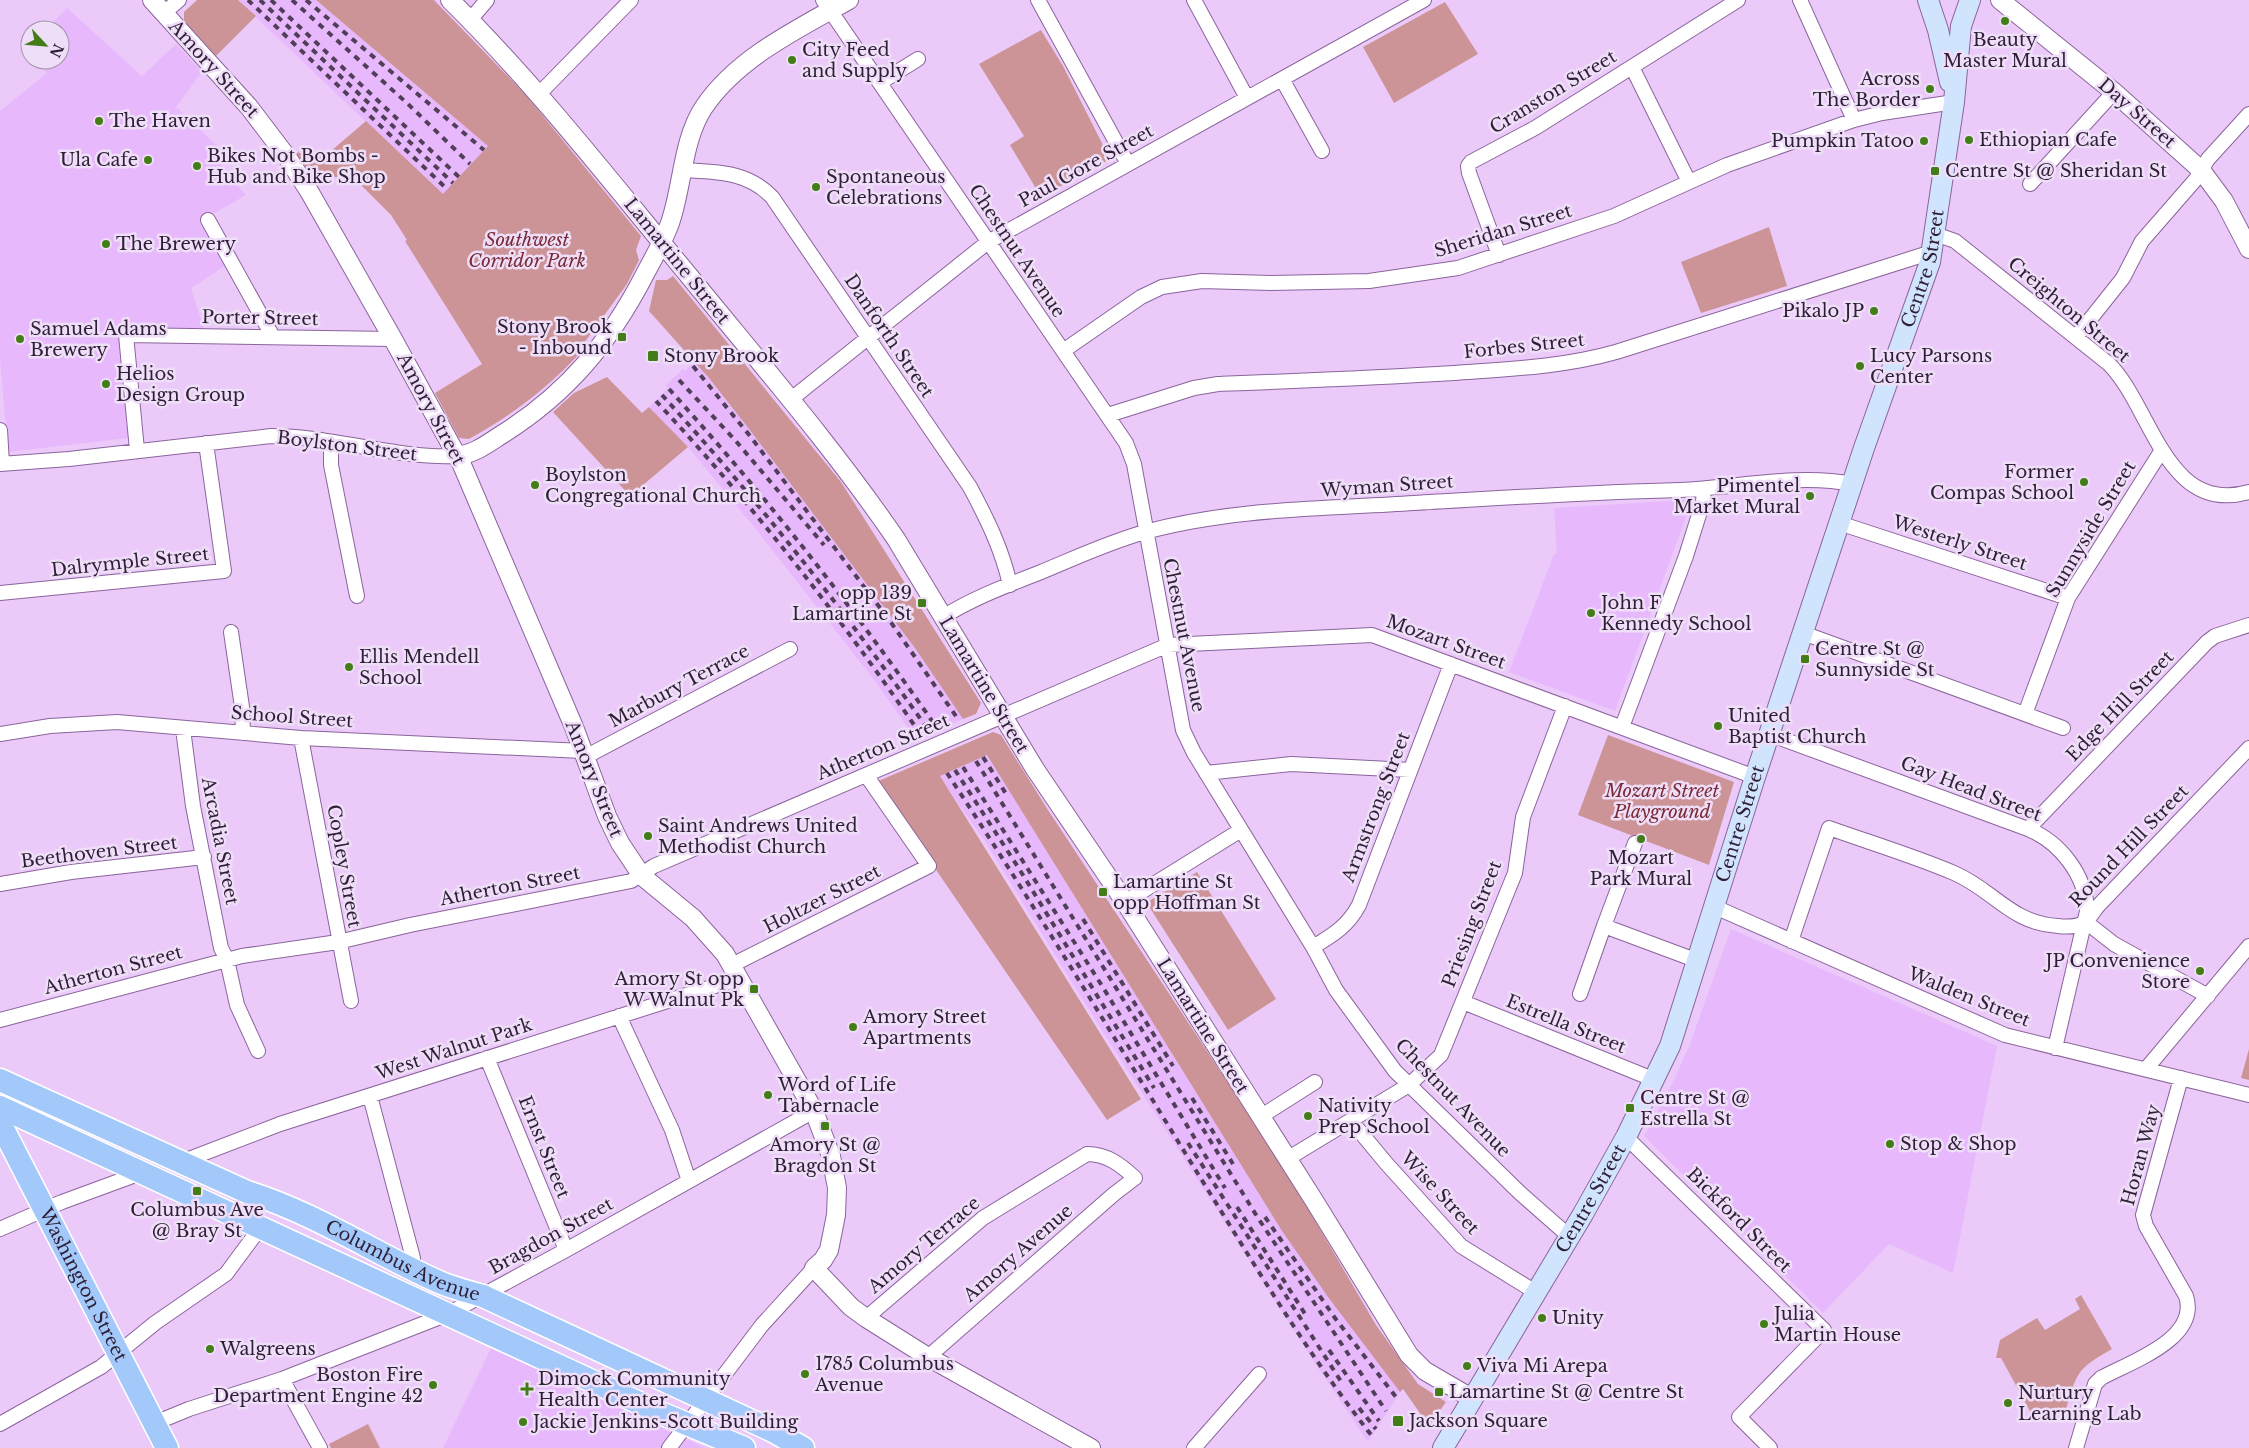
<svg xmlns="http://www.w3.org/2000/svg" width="2249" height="1448" viewBox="0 0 2249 1448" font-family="'Libre Baskerville',serif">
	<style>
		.built { fill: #e7b8fb }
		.green { fill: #cd9497 }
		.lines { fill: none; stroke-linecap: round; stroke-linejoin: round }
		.minor-casing { stroke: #8b649b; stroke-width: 16 }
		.tertiary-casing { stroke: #8b649b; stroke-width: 20 }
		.secondary-casing { stroke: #8b649b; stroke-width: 22 }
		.primary-casing { stroke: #fff; stroke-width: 25 }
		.minor { stroke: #fff; stroke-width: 14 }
		.tertiary { stroke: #fff; stroke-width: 18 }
		.secondary { stroke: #d1e4fd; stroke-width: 20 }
		.primary { stroke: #a3c9fb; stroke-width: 22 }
		.rail { stroke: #513e59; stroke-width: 4; stroke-dasharray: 6 6; stroke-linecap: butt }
		.poi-dot { fill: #427d17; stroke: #efdef7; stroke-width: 2 }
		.labels { text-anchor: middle; stroke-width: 5; stroke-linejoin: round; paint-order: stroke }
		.poi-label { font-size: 18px; fill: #2f1f36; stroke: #efdef7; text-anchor: start }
		.street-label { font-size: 18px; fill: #2f1f36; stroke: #efdef7 }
		.park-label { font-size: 18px; font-style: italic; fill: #7a2a35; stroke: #efdef7 }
	</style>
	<rect width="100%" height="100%" fill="#ebcafa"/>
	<path class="built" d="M238,0H316L488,146L443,195Z
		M67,8L142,76L176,44L202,72L176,107L228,156L221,168L246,195L199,222L225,266L191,288L204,329H120L128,438L8,452L0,358V111L47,73L36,60H60V30H46Z
		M695,362L746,425L915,648L963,719L916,739L872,677L755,528L688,447L649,407L668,388L666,385L683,369L685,371Z
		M1684,500L1687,503L1689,509L1615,711L1509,672L1554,554L1557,553L1554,508Z
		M987,755L1282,1231L1328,1297L1400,1392L1368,1442L1311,1357L1103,1032L984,840L939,776Z
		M1731,929L1997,1046L1953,1273L1889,1244L1823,1313L1644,1136L1674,1080L1690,1044Z
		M493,1344L672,1433L706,1448H443Z"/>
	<path class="green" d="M197,0H238L256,16L216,56L184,21V12Z
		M316,0H434L525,94L641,236L636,250L639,260L627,284L584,343V347L579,354C546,390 510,416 469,439L459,438L435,393L482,364L405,241L407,240L391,215L360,184L307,169L295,152L324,157L366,121L443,194L488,146Z
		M1445,2L1478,54L1394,103L1363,47Z
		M1041,30L1063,66L1110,159L1041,197L1010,145L1024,136L979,64Z
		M1769,227L1787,286L1701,313L1681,262Z
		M673,276L841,482L981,703L976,714L963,719L915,648L746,425L708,377L649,311L656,280H667Z
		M607,377L642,413L649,407L688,447L630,496L553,412L574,393Z
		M993,732L1001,735L1048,810L1234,1092L1304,1202L1376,1325L1418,1384L1446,1402L1429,1426L1403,1389L1400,1392L1328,1297L1282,1231L987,755L940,776L1141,1099L1107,1120L876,782Z
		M1608,735L1734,782L1709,865L1578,815Z
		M1197,872L1276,999L1228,1030L1148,905L1149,901Z
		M2249,1049V1080L2241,1078Z
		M2081,1295L2112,1349C2075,1370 2077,1373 2065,1413L2058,1410L2055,1418L2030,1411L2001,1358H1996L2000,1340L2037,1318L2045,1330L2080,1309L2075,1299Z
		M368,1424L380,1448H331L329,1444Z"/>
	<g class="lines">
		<g class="minor-casing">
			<path id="minor" d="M823,0L1126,443L1134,464L1183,730L1194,753L1313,947L1336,990L1395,1071L1520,1193L1570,1237
				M1038,0L1128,164
				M1194,0L1247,98
				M1800,0L1854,120
				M164,13L179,0
				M470,20L487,0
				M1632,67L1689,182
				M1282,79L1322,151
				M881,82L918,59
				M539,94L631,0
				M683,170C716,172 747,171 772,197L970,487C987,519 1002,549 1010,585
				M2030,184L2114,92
				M208,220L273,337
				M1935,234L1955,241L2109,364C2152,407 2166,516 2249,492
				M1499,255L1469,173L1468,166L1471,162L1535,128L1738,0
				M2076,337L2123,278L2142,241L2196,179L2208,159L2249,114
				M1063,351L1141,297L1162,287L1202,281L1271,283L1369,281L1458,268L1614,216L1727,165L1854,120L1882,113L1954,102
				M790,400L988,242L1424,0
				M1108,415L1194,388L1218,384C1296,381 1375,378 1454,373C1509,369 1563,367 1616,352L1932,252
				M0,430L2,464
				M331,442V465L357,596
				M137,450L126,335L393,339
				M0,464L69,459L271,436C334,436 395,459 457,456
				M1839,523L2068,598
				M0,593L224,571L206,443
				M943,617C973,598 1008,585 1041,572C1075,558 1109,542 1145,532C1232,508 1325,509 1414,503C1503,498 1591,492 1680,490C1735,488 1798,473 1852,484
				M231,632L242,707L243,733
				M1803,633L2063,728
				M2025,714L2068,598L2162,450
				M1622,727L1686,556L1703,502L1704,489
				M183,729L193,806L221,948L227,960L237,1005L258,1051
				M0,734L50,726L117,722L301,738L583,751
				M1769,734L2028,829C2060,842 2086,875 2087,911L2055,1048
				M301,738L351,1001
				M585,757L790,649
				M1206,773L1291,764L1410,770
				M2028,829L2207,642L2215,636L2249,625
				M1635,843L1604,926L1698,961
				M0,884L71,872L204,857
				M1125,902L1241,830
				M1715,907L2005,1035L2249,1095
				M2086,922L2114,944L2208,996
				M1791,941L1829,828C1871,843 1914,856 1954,873C1994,890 2010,923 2058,926C2066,927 2076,927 2084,923C2089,920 2094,910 2098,906L2249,748
				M1313,947C1333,935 1348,926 1359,905L1451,664
				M732,965L929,866L866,775
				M1580,994L1604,926
				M1463,1002L1655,1080
				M619,1016L672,1130L689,1181
				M0,1020L242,956L338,942L410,925L631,881L654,866L1168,645L1372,635L1755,777
				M487,1058L566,1250
				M2146,1069L2249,946
				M370,1096L413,1258L409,1267
				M1260,1117L1315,1082
				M1352,1122L1386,1163L1461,1246L1537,1293
				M1626,1137L1824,1330L1739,1417L1770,1448
				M1287,1159L1409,1085L1441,1055L1515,873L1523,817L1565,706
				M181,1162L280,1124L740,978
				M0,1229L62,1202L130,1177L138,1171
				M866,1318L983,1218L1087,1154C1107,1154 1121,1165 1135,1178L1114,1194L928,1357
				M282,1379L320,1448
				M155,1423L189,1409L282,1379L448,1314L566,1250L814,1111
				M0,1424L101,1367L155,1323L226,1274L260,1228
				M669,1448L762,1325L814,1268
				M1194,1448L1259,1374
				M2076,1448L2095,1384L2101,1378C2130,1362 2200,1339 2186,1296L2146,1226L2143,1215L2181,1078"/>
		</g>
		<g class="tertiary-casing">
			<path id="tertiary" d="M152,0L249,107L287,157L309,191L393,339L462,465L574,727L607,816L620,843L642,876L693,918L725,954L814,1111L831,1156L837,1188L836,1215L829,1250L823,1260L814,1268L851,1307L866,1318L928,1357L1091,1448
				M450,0C537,86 612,183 690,277C760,363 833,447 896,539L1035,769L1125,902L1315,1202L1409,1355L1425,1371L1473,1399
				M2000,0L2114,92L2201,170L2224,201L2249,249
				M457,456C474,454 487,444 501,435C567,394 610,342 645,274C654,257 664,240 670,223C683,186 682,140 704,107C738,57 798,29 849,0"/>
		</g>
		<g class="secondary-casing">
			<g id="secondary">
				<path d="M1928,0L1938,30L1950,82"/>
				<path id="s1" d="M1443,1448L1583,1214L1626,1137L1670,1046L1755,777L1864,448L1930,262L1954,102L1961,26L1970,0"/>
			</g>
		</g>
		<g class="primary-casing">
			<g id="primary">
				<path id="s2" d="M0,1080L247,1192C315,1213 374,1253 439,1282C453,1288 468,1292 483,1296L773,1431L803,1448"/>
				<path d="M0,1107L663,1414L744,1448"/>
				<path id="s3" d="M0,1123L167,1448"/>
			</g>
		</g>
		<use href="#minor" class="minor"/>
		<use href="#tertiary" class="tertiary"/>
		<use href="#secondary" class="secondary"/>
		<use href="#primary" class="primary"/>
		<path class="rail" d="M248,0L447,189
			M260,0L453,183
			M271,0L459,177
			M292,0L408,104L470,164
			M306,0L484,150
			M693,366L750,436L890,621L958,719
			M679,380L735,440L824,545
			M669,389C766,496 855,610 937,728
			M662,395C759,501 847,614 929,731
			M656,401C753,505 841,618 921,735
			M983,757L1008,797
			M976,761L1258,1218L1386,1411
			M963,767L1104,989L1225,1188
			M955,770L1018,867L1154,1088
			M947,773C1033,903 1113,1036 1195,1169C1251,1259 1306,1352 1372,1436
			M1083,919L1173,1066
			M1192,1098L1233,1164
			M1188,1143L1342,1383
			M1237,1207L1307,1317
			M1265,1217L1335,1318L1396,1397
			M1329,1350L1379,1421
			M1359,1408L1376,1429"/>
	</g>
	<g class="poi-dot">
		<circle cx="2005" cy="21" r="5"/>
		<circle cx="792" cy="60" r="5"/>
		<circle cx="1930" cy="89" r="5"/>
		<circle cx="99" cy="121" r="5"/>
		<circle cx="1969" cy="140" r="5"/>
		<circle cx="1924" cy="141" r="5"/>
		<circle cx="148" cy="160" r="5"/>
		<circle cx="197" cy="166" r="5"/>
		<rect x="1930" y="166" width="10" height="10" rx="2.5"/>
		<circle cx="816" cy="187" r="5"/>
		<circle cx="106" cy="244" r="5"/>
		<circle cx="1874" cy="311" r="5"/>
		<rect x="617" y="332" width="10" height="10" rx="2.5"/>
		<circle cx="20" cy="339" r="5"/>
		<rect x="647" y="350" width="12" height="12" rx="2.5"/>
		<circle cx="1860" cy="366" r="5"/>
		<circle cx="106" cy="384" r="5"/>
		<circle cx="2084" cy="482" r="5"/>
		<circle cx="535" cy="485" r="5"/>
		<circle cx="1810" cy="496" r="5"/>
		<rect x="917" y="598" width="10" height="10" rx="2.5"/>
		<circle cx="1591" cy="613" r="5"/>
		<rect x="1800" y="654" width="10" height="10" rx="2.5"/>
		<circle cx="349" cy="667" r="5"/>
		<circle cx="1718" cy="726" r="5"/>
		<circle cx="648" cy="836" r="5"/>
		<circle cx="1641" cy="839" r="5"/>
		<rect x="1098" y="887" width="10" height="10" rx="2.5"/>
		<circle cx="2200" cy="971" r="5"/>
		<rect x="749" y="984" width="10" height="10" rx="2.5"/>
		<circle cx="853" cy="1027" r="5"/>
		<circle cx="768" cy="1095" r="5"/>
		<rect x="1625" y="1103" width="10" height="10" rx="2.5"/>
		<circle cx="1308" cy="1116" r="5"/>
		<rect x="820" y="1121" width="10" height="10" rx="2.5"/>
		<circle cx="1890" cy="1144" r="5"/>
		<rect x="192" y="1186" width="10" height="10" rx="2.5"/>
		<circle cx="1542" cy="1318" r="5"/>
		<circle cx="1764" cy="1324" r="5"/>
		<circle cx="210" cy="1349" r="5"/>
		<circle cx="1467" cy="1366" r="5"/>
		<circle cx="805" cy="1374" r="5"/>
		<circle cx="433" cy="1385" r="5"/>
		<path d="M524.5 1381.5h5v5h5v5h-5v5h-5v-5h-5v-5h5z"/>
		<rect x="1434" y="1387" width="10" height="10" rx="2.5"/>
		<circle cx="2008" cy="1403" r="5"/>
		<rect x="1392" y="1415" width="12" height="12" rx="2.5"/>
		<circle cx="523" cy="1422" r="5"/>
	</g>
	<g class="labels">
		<g class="poi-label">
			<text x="2005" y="46" text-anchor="middle">Beauty<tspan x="2005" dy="21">Master Mural</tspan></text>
			<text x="802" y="56">City Feed<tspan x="802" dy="21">and Supply</tspan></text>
			<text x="1920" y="85" text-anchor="end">Across<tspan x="1920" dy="21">The Border</tspan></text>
			<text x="109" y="127">The Haven</text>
			<text x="1979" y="146">Ethiopian Cafe</text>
			<text x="1914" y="147" text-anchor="end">Pumpkin Tatoo</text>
			<text x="207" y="162">Bikes Not Bombs -<tspan x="207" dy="21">Hub and Bike Shop</tspan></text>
			<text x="138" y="166" text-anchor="end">Ula Cafe</text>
			<text x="1945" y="177">Centre St @ Sheridan St</text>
			<text x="826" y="183">Spontaneous<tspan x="826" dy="21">Celebrations</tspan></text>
			<text x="116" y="250">The Brewery</text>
			<text x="1864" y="317" text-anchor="end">Pikalo JP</text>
			<text x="612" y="333" text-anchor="end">Stony Brook<tspan x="612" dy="21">- Inbound</tspan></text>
			<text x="30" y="335">Samuel Adams<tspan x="30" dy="21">Brewery</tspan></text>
			<text x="664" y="362">Stony Brook</text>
			<text x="1870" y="362">Lucy Parsons<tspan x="1870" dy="21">Center</tspan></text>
			<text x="116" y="380">Helios<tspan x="116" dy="21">Design Group</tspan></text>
			<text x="2074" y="478" text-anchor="end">Former<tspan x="2074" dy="21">Compas School</tspan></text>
			<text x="545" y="481">Boylston<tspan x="545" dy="21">Congregational Church</tspan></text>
			<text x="1800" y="492" text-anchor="end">Pimentel<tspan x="1800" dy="21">Market Mural</tspan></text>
			<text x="912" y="599" text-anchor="end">opp 139<tspan x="912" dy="21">Lamartine St</tspan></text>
			<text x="1601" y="609">John F<tspan x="1601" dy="21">Kennedy School</tspan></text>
			<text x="1815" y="655">Centre St @<tspan x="1815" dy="21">Sunnyside St</tspan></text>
			<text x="359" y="663">Ellis Mendell<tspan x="359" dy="21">School</tspan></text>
			<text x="1728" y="722">United<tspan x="1728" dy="21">Baptist Church</tspan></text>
			<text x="658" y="832">Saint Andrews United<tspan x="658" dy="21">Methodist Church</tspan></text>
			<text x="1641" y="864" text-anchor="middle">Mozart<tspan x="1641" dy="21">Park Mural</tspan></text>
			<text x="1113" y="888">Lamartine St<tspan x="1113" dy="21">opp Hoffman St</tspan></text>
			<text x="2190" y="967" text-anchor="end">JP Convenience<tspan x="2190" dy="21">Store</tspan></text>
			<text x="744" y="985" text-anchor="end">Amory St opp<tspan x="744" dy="21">W Walnut Pk</tspan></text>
			<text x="863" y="1023">Amory Street<tspan x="863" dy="21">Apartments</tspan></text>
			<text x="778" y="1091">Word of Life<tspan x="778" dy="21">Tabernacle</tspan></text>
			<text x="1640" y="1104">Centre St @<tspan x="1640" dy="21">Estrella St</tspan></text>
			<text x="1318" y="1112">Nativity<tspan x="1318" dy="21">Prep School</tspan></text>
			<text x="1900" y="1150">Stop &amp; Shop</text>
			<text x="825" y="1151" text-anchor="middle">Amory St @<tspan x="825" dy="21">Bragdon St</tspan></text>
			<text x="197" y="1216" text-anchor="middle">Columbus Ave<tspan x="197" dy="21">@ Bray St</tspan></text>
			<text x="1774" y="1320">Julia<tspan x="1774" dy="21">Martin House</tspan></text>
			<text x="1552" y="1324">Unity</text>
			<text x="220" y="1355">Walgreens</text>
			<text x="815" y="1370">1785 Columbus<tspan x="815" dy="21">Avenue</tspan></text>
			<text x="1477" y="1372">Viva Mi Arepa</text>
			<text x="423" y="1381" text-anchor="end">Boston Fire<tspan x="423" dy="21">Department Engine 42</tspan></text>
			<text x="538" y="1385">Dimock Community<tspan x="538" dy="21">Health Center</tspan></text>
			<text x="1449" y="1398">Lamartine St @ Centre St</text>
			<text x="2018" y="1399">Nurtury<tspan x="2018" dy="21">Learning Lab</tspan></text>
			<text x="1409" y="1427">Jackson Square</text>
			<text x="533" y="1428">Jackie Jenkins-Scott Building</text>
		</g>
		<g class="street-label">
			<text transform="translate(214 69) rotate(48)" y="6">Amory Street</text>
			<text transform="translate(1553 92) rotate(-31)" y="6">Cranston Street</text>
			<text transform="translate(2137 113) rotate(41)" y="6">Day Street</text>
			<text transform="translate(1086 166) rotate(-29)" y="6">Paul Gore Street</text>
			<text transform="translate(1503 231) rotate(-17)" y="6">Sheridan Street</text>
			<text transform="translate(1017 251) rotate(56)" y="6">Chestnut Avenue</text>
			<text transform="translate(677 261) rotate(51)" y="6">Lamartine Street</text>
			<text dy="6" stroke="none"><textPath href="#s1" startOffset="1280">Centre Street</textPath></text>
			<text transform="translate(2069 310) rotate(40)" y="6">Creighton Street</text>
			<text transform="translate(260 318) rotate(1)" y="6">Porter Street</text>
			<text transform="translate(889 336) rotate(56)" y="6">Danforth Street</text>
			<text transform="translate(1524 346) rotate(-6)" y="6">Forbes Street</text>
			<text transform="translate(431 409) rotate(62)" y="6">Amory Street</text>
			<text transform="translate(347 446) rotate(7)" y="6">Boylston Street</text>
			<text transform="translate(1387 486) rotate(-4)" y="6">Wyman Street</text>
			<text transform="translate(2091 529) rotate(-59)" y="6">Sunnyside Street</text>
			<text transform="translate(1960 543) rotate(18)" y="6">Westerly Street</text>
			<text transform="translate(130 562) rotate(-6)" y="6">Dalrymple Street</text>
			<text transform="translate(1184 635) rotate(79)" y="6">Chestnut Avenue</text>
			<text transform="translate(1446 642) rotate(20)" y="6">Mozart Street</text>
			<text transform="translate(984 685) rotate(59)" y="6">Lamartine Street</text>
			<text transform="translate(679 686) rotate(-28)" y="6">Marbury Terrace</text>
			<text transform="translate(2120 706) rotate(-46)" y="6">Edge Hill Street</text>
			<text transform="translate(292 717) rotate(4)" y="6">School Street</text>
			<text transform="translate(883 747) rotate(-23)" y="6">Atherton Street</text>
			<text transform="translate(594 779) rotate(68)" y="6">Amory Street</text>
			<text transform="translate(1971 789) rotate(21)" y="6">Gay Head Street</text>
			<text transform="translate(1376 807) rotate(-69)" y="6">Armstrong Street</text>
			<text dy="6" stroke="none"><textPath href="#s1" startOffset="695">Centre Street</textPath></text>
			<text transform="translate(220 841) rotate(79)" y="6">Arcadia Street</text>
			<text transform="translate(2129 846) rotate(-46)" y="6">Round Hill Street</text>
			<text transform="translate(99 852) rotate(-7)" y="6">Beethoven Street</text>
			<text transform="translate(344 866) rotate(80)" y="6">Copley Street</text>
			<text transform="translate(510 886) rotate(-11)" y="6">Atherton Street</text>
			<text transform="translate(822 899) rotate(-27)" y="6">Holtzer Street</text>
			<text transform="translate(1472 924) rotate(-69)" y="6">Priesing Street</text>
			<text transform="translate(113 970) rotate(-15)" y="6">Atherton Street</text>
			<text transform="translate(1969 997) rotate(22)" y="6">Walden Street</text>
			<text transform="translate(1566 1024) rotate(22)" y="6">Estrella Street</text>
			<text transform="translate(1203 1026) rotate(58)" y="6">Lamartine Street</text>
			<text transform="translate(454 1049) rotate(-18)" y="6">West Walnut Park</text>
			<text transform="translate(1453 1098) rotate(46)" y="6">Chestnut Avenue</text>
			<text transform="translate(544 1147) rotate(68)" y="6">Ernst Street</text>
			<text transform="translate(2141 1155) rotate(-75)" y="6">Horan Way</text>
			<text transform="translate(1440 1193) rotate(47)" y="6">Wise Street</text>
			<text dy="6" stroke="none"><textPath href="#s1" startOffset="290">Centre Street</textPath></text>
			<text transform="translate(1739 1220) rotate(45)" y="6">Bickford Street</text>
			<text transform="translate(551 1236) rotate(-29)" y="6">Bragdon Street</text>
			<text transform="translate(924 1245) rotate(-40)" y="6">Amory Terrace</text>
			<text transform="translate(1018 1253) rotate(-41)" y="6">Amory Avenue</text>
			<text dy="6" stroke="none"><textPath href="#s2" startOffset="442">Columbus Avenue</textPath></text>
			<text dy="6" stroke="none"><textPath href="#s3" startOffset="182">Washington Street</textPath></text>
		</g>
		<g class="park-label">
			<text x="527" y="246">Southwest<tspan x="527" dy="21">Corridor Park</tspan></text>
			<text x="1662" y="797">Mozart Street<tspan x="1662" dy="21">Playground</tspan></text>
		</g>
	</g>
	<g transform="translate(45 45) rotate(116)"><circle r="24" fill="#efdef7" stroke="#a292aa"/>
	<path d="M0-4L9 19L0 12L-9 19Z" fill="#427d17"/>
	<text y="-8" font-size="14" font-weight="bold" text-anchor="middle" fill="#2f1f36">N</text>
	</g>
</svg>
